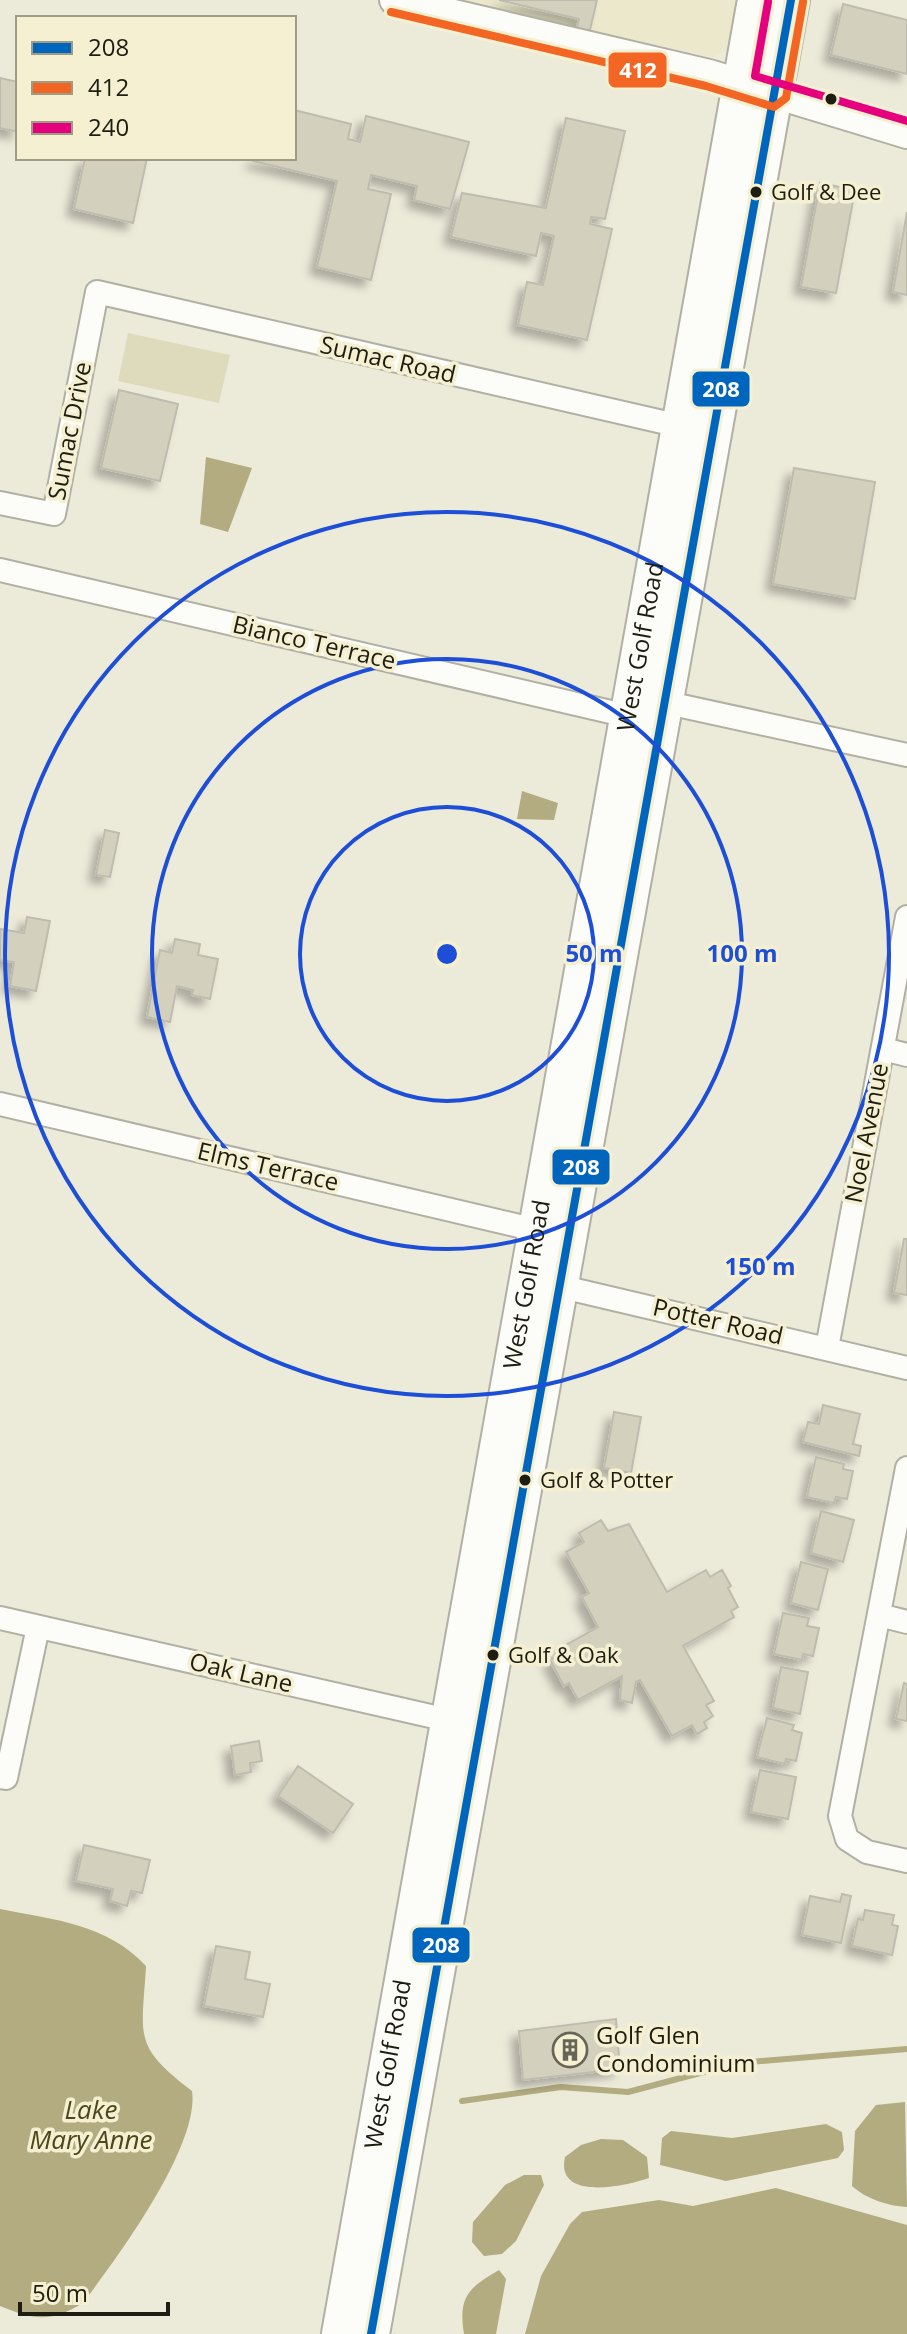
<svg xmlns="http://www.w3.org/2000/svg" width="907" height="2334" viewBox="0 0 907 2334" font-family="'Open Sans',sans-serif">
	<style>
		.built { fill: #ebe8cb }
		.green { fill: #dedbbd }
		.water { fill: #b2ac80 }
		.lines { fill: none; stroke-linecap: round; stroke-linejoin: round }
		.stream { stroke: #b2ac80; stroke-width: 6 }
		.building { fill: #d3d1be; stroke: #bebcaf; stroke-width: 2; filter: url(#shadow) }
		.minor-casing { stroke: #b2b0a3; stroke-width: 26 }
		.tertiary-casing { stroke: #b2b0a3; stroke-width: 32 }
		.primary-casing { stroke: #b2b0a3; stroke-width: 40 }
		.minor { stroke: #fcfcf9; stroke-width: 22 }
		.tertiary { stroke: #fcfcf9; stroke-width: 28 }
		.primary { stroke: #fcfcf9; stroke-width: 36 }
		.bus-1-casing { stroke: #f4f0d1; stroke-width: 14 }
		.bus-2-casing { stroke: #f4f0d1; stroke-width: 14 }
		.bus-3-casing { stroke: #f4f0d1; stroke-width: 14 }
		.bus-1 { stroke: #0065bd; stroke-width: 8 }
		.bus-2 { stroke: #f26522; stroke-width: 8 }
		.bus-3 { stroke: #e5007d; stroke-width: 8 }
		.ring { fill: none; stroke: #1d4ed8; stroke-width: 4 }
		.bus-dot { fill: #1e1d11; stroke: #f4f0d1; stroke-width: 3 }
		.labels { text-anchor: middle; stroke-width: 7; stroke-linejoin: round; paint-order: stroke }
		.bus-label { font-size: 22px; fill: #1e1d11; stroke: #f4f0d1; text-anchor: start }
		.street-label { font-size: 24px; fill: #1e1d11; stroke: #f4f0d1 }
		.poi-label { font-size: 24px; fill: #1e1d11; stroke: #f4f0d1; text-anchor: start }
		.water-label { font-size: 26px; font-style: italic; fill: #4d471b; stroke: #f4f0d1 }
		.centre { fill: #1d4ed8; stroke: #f4f0d1; stroke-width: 4 }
		.ring-label { font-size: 24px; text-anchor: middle; font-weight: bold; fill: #1d4ed8; stroke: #f4f0d1; stroke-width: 7; stroke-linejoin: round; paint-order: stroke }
		.line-badge { stroke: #f4f0d1; stroke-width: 3 }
		.badge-label { font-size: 22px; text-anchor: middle; font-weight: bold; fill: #fff }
	</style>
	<defs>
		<filter id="shadow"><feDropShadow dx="-7" dy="7" stdDeviation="4" flood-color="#0004"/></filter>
	</defs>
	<rect width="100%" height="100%" fill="#ecead9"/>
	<path class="built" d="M456,0H744L733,46L713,57Z"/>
	<path class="green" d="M128,333L230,355L219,403L118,381Z"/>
	<path class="water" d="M206,457L252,468L228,532L200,524Z
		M522,791L558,803L554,820L517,819Z
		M0,1909C56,1920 107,1924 146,1966C142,2037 132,2045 192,2091C200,2146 117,2258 83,2303C49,2323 35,2320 0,2306Z
		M905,2102L907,2207C888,2206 866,2199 852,2186L855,2131L876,2105Z
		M826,2124L842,2132L844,2150L838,2158L726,2181L660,2165L662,2138L671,2131L732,2138Z
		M601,2139L623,2140L647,2157L649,2178C626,2186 555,2202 565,2157L581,2145Z
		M524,2175H541L544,2185L516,2241L502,2254L484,2256L472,2242L473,2222L505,2185Z
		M776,2188L907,2225V2334H525L541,2276L570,2224L582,2212L659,2200L693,2206Z
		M499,2270L506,2279L496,2334H464C458,2297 468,2288 499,2270Z"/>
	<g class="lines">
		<path class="stream" d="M462,2101L561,2087L628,2092L738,2063L907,2049"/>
	</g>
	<path class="building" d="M499,0H597L589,34L576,31L579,19Z
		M843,4L907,20V74L831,55Z
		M0,78L18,82V132L0,128Z
		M294,110L351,124L348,139L360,142L366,116L469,142L450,209L414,200L417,186L371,175L368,189L391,194L371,280L317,267L337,181L253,161L254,158H294Z
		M566,118L625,131L605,219L591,217L590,224L612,229L587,340L518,325L527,282L543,285L554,236L541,233L536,256L451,237L462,193L546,208Z
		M85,158H147L133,223L74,209Z
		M820,183L855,190L836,293L801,287Z
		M907,212V295L893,292Z
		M119,390L178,404L160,481L101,468Z
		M794,468L875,482L855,599L773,584Z
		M105,830L119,833L110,877L96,875Z
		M27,917L50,921L36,991L10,986L14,962L0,960V929L24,933Z
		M175,939L200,944L198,955L218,959L210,999L192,995L193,990L177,986L170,1022L147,1017L160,950L172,953Z
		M904,1239H907V1295L894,1293Z
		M823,1405L860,1414L853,1444L861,1446L859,1456L803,1442L808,1422L819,1424Z
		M614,1412L641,1417L631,1473L604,1468Z
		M816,1457L844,1464L843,1469L853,1471L847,1499L836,1497L834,1503L807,1497Z
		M821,1511L854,1520L843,1562L811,1553Z
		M601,1520L608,1531L629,1524L667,1592L706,1570L710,1577L722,1570L731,1586L728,1588L738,1607L731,1611L734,1617L683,1646L714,1701L706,1705L713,1716L704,1722L707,1728L697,1734L692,1725L672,1736L640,1680L636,1682L632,1703L620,1700L622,1676L578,1700L569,1683L564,1686L550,1660L560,1654L557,1650L598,1627L582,1597L589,1593L566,1552L584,1542L579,1533Z
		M801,1562L828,1569L818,1610L791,1603Z
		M783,1613L809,1618L807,1626L819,1628L813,1656L803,1654L802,1660L774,1654Z
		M781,1667L808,1672L800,1714L773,1708Z
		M904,1683L907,1684V1721L896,1719Z
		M767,1718L794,1725L792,1730L802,1733L796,1761L786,1759L785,1764L757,1757Z
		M259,1741L262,1761L250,1763L251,1772L235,1775L231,1746Z
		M298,1766L353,1804L333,1833L278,1796Z
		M760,1770L796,1777L788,1819L751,1812Z
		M84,1845L150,1860L142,1893L131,1891L127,1906L110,1901L113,1889L76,1881Z
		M842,1894L851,1896L841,1943L802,1935L810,1896L840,1902Z
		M865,1910L894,1915L892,1925L898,1926L892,1955L852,1946L858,1919L863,1920Z
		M216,1946L250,1952L245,1979L270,1984L263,2017L204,2006Z
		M616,2019L620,2069L523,2080L519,2031Z"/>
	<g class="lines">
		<g class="minor-casing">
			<path id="minor" d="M0,503L54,514L97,292L680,426
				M0,570L628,716
				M654,700L907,755
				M883,1049L907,1055
				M0,1104L536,1230
				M550,1284L907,1368
				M827,1348L907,917
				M907,1468L840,1816L847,1839L867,1852L907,1861
				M879,1615L907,1622
				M0,1618L461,1723
				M0,1777L6,1778L38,1627"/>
		</g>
		<g class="tertiary-casing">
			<path id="tertiary" d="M394,0L709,74L907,134"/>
		</g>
		<g class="primary-casing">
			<g id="primary">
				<path id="s1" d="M340,2334L756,0"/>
				<path d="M371,2334L791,0"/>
			</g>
		</g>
		<use href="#minor" class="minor"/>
		<use href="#tertiary" class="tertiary"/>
		<use href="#primary" class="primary"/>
		<g class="bus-1-casing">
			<path id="bus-1" d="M371,2334L791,0"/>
		</g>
		<g class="bus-2-casing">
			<path id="bus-2" d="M391,12L706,86L774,107L786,98L803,2"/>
		</g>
		<g class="bus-3-casing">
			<path id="bus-3" d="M768,2L755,76L907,121"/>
		</g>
		<use href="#bus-1" class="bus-1"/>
		<use href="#bus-2" class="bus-2"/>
		<use href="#bus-3" class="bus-3"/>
	</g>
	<g class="ring">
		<circle cx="447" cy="954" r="147"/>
		<circle cx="447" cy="954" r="295"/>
		<circle cx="447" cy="954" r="442"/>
	</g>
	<defs>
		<g id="building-ring" transform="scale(1.8)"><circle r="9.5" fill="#f4f0d1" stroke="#666557" stroke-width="1.5"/><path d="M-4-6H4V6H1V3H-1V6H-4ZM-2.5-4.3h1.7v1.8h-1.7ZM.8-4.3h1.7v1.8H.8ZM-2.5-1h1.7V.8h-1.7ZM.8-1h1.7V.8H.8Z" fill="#666557"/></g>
	</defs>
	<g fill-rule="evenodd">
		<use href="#building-ring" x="570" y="2050"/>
	</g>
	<g class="bus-dot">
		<circle cx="831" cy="99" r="7"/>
		<circle cx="756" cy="192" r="7"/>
		<circle cx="525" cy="1480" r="7"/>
		<circle cx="493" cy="1655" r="7"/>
	</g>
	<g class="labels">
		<g class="bus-label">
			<text x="771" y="200">Golf &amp; Dee</text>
			<text x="540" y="1488">Golf &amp; Potter</text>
			<text x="508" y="1663">Golf &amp; Oak</text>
		</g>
		<g class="street-label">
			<text transform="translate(388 360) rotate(13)" y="8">Sumac Road</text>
			<text transform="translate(70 431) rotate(-79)" y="8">Sumac Drive</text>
			<text transform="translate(314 643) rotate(13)" y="8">Bianco Terrace</text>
			<text dy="8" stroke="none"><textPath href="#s1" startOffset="1714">West Golf Road</textPath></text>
			<text transform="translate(867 1133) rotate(-79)" y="8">Noel Avenue</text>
			<text transform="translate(268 1167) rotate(13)" y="8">Elms Terrace</text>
			<text dy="8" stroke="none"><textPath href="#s1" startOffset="1066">West Golf Road</textPath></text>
			<text transform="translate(718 1322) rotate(13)" y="8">Potter Road</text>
			<text transform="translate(241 1673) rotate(13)" y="8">Oak Lane</text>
			<text dy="8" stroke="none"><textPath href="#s1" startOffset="274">West Golf Road</textPath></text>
		</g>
		<g class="poi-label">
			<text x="596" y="2044">Golf Glen<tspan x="596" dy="28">Condominium</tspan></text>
		</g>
		<g class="water-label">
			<text x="91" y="2119">Lake<tspan x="91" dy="30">Mary Anne</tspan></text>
		</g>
	</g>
	<circle cx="447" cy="954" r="12" class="centre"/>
	<g class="ring-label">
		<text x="594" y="962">50 m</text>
		<text x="742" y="962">100 m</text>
		<text x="760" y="1275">150 m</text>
	</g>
	<g class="line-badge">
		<rect x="607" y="51" width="61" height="38" rx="8" fill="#f26522"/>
		<rect x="691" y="370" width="60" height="38" rx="8" fill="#0065bd"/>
		<rect x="551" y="1148" width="60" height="38" rx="8" fill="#0065bd"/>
		<rect x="411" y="1926" width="60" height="38" rx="8" fill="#0065bd"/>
	</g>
	<g class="badge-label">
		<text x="638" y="78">412</text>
		<text x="721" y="397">208</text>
		<text x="581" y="1175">208</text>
		<text x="441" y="1953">208</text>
	</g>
	<rect x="16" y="16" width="280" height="144" fill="#f4f0d1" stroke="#9e9c84" stroke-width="2"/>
	<rect x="32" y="42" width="40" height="12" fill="#0065bd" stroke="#9e9c84" stroke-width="2"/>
	<text x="88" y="56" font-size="24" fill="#1e1d11">208</text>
	<rect x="32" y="82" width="40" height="12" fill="#f26522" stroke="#9e9c84" stroke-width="2"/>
	<text x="88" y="96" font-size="24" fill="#1e1d11">412</text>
	<rect x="32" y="122" width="40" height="12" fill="#e5007d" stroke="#9e9c84" stroke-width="2"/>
	<text x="88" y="136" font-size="24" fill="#1e1d11">240</text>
	<path d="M20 2302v12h148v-12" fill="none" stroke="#1e1d11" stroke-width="4"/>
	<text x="32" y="2302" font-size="24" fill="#1e1d11" stroke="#f4f0d1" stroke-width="6" paint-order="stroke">50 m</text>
</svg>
